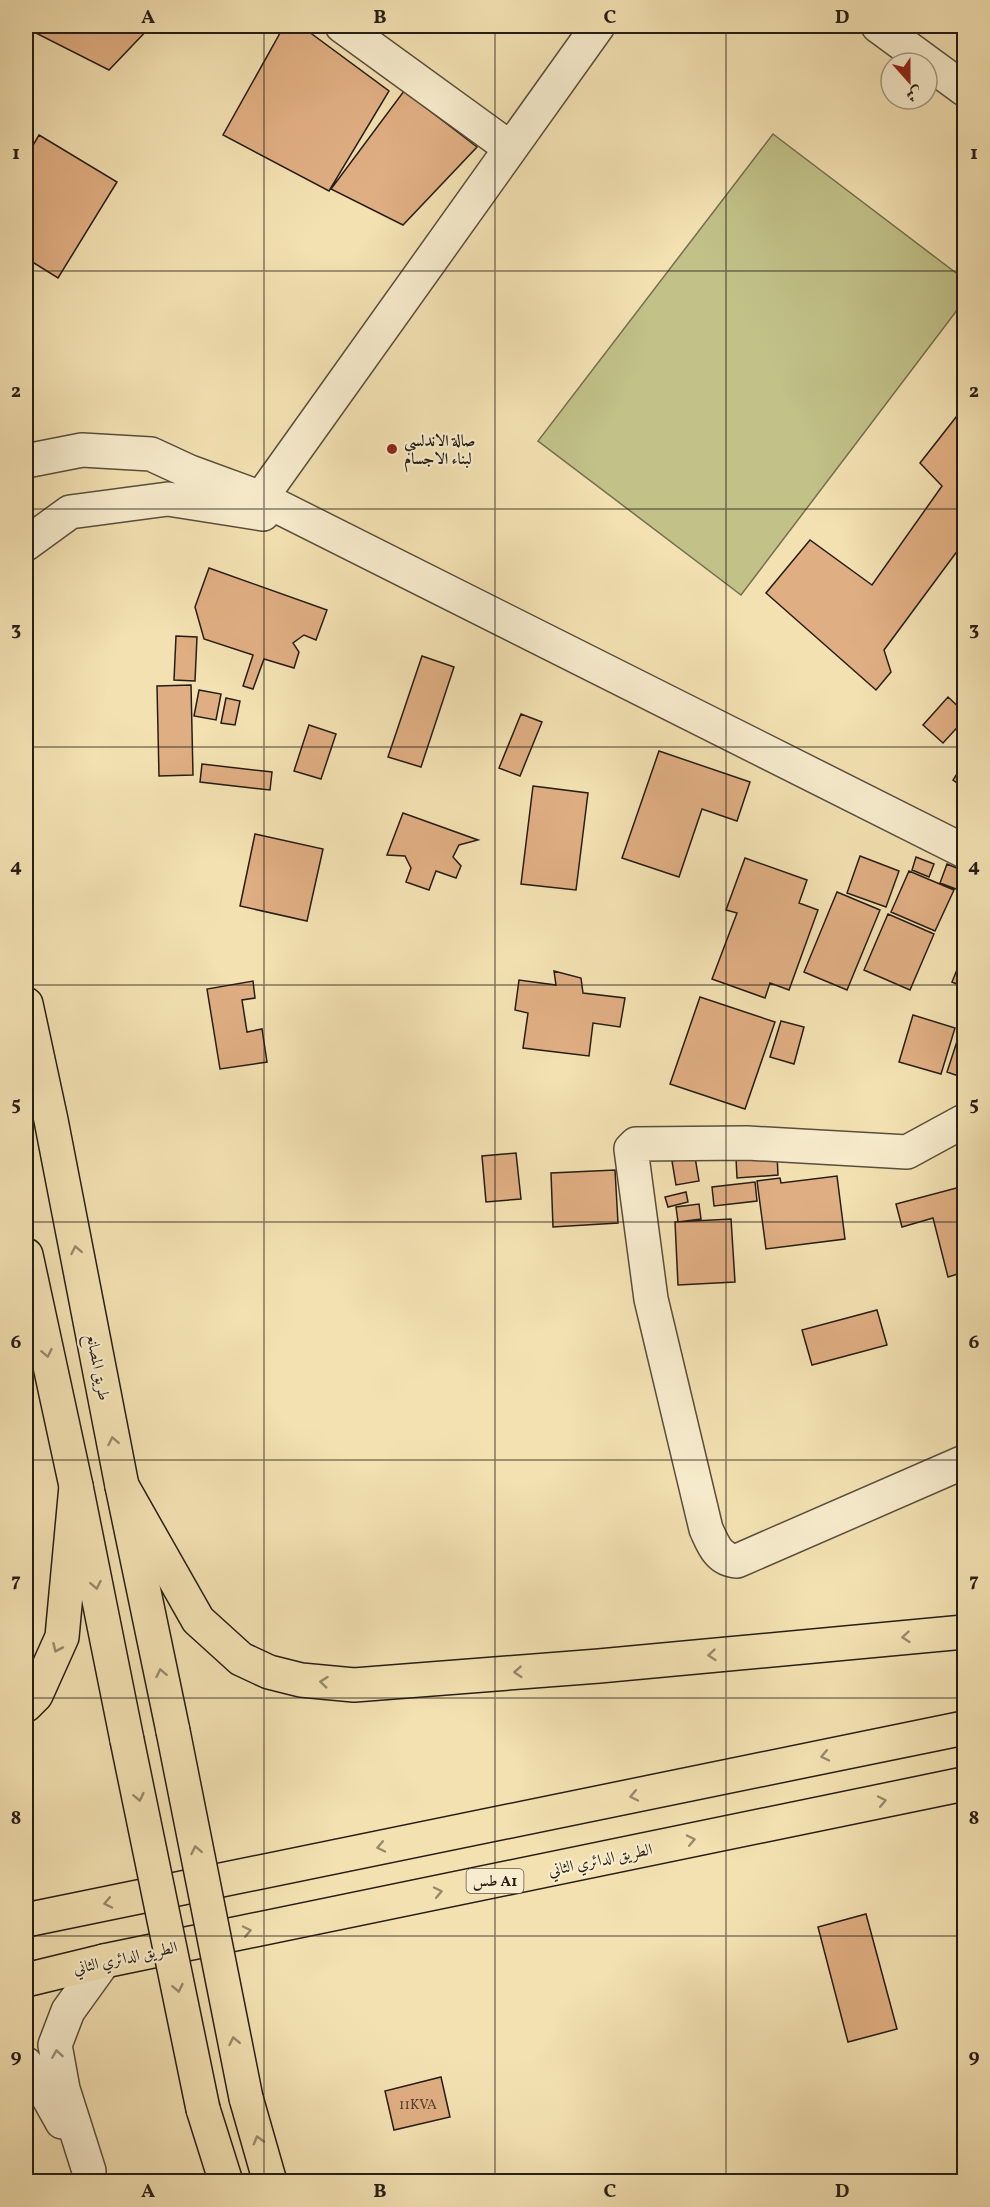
<svg xmlns="http://www.w3.org/2000/svg" width="990" height="2207" viewBox="0 0 990 2207" font-family="Vollkorn,Amiri,serif">
	<style>
		.green { fill: #c1c188; stroke: #746f4e; stroke-width: 1.5 }
		.building { fill: #dfae82; stroke: #271d15; stroke-width: 1.5 }
		.lines { fill: none; stroke-linecap: round; stroke-linejoin: round }
		.street-casing { stroke: #5a4e3c; stroke-width: 36 }
		.primary-casing { stroke: #271d15; stroke-width: 36 }
		.highway-casing { stroke: #271d15; stroke-width: 36 }
		.street { stroke: #f7eccd; stroke-width: 33 }
		.primary { stroke: #f3e1b2; stroke-width: 33 }
		.highway { stroke: #f3e1b2; stroke-width: 33 }
		.primary-bridge-casing { stroke: #271d15; stroke-width: 36; stroke-linecap: butt }
		.primary-bridge { stroke: #f3e1b2; stroke-width: 33 }
		.oneway { stroke: #97896b }
		.oneway2 { stroke: #998f7a }
		.grid { fill: none; stroke: #271d15; stroke-width: 1.5; stroke-opacity: 0.55 }
		.poi-dot { fill: #8f2418; stroke: #f7eccd; stroke-width: 2 }
		.labels { text-anchor: middle; stroke-width: 4.5; stroke-linejoin: round; paint-order: stroke }
		.number-label { font-size: 14px; fill: #554130 }
		.shield { fill: #f7eccd; stroke: #655b4c; stroke-width: 1.5 }
		.shield-label { font-size: 15px; font-weight: bold; fill: #271d15 }
		.poi-label { font-size: 16px; font-weight: bold; fill: #271d15; stroke: #f7eccd; text-anchor: start }
		.street-label { font-size: 16px; fill: #271d15; stroke: #f7eccd }
		.neatline { fill: none; stroke: #271d15; stroke-width: 2 }
		.grid-label { font-size: 20px; text-anchor: middle; font-weight: bold; fill: #271d15 }
	</style>
	<rect width="100%" height="100%" fill="#f3e1b2"/>
	<filter id="stains"><feTurbulence type="fractalNoise" baseFrequency=".00333" numOctaves="4"/><feColorMatrix values="0 0 0 0 .2 0 0 0 0 .09 0 0 0 0 .02 0 0 0 .5 -.17"/></filter>
	<radialGradient id="worn" r=".72"><stop offset=".6" stop-color="#630" stop-opacity="0"/><stop offset="1" stop-color="#630" stop-opacity=".3"/></radialGradient>
	<path class="green" d="M773,134L964,279V301L741,595L538,441Z"/>
	<path class="building" d="M26,26H151L109,70L26,28Z
		M284,26H301L389,91L329,191L223,135Z
		M404,91L477,147L403,225L331,189Z
		M39,135L117,182L58,278L26,258V157Z
		M964,407V542L884,650L891,672L876,690L766,593L810,540L872,585L942,486L920,463Z
		M209,568L327,610L316,640L304,635L293,643L299,652L294,668L264,659L253,689L243,686L253,655L204,639L195,607Z
		M176,636L197,637L195,681L174,680Z
		M422,656L454,667L421,767L388,757Z
		M191,685L193,775L159,776L157,686Z
		M199,690L221,694L216,720L194,716Z
		M948,697L964,712V720L943,743L923,725Z
		M226,698L240,701L235,725L221,723Z
		M521,714L542,722L520,776L499,768Z
		M309,725L336,734L321,779L294,771Z
		M659,751L750,782L737,821L702,809L679,877L622,858Z
		M964,763V788L953,780Z
		M202,764L272,772L270,790L200,782Z
		M533,786L588,793L576,890L521,884Z
		M403,813L478,840L459,845L453,857L461,866L456,878L436,871L429,890L406,882L411,868L405,856L387,855Z
		M255,834L323,849L307,921L240,906Z
		M860,856L899,871L886,907L847,893Z
		M916,857L934,864L929,877L912,870Z
		M745,858L807,880L799,903L818,910L789,990L770,983L765,998L712,979L737,913L726,910Z
		M947,864L964,871V892L940,883Z
		M909,871L954,890L935,931L891,912Z
		M837,892L880,910L847,990L804,972Z
		M888,914L934,934L910,990L864,970Z
		M964,952V987L952,982Z
		M554,971L581,978L583,993L625,998L620,1027L593,1023L589,1056L523,1048L528,1013L515,1010L519,980L556,985Z
		M253,981L255,998L242,1000L247,1032L262,1029L267,1062L220,1069L207,989Z
		M700,997L775,1022L745,1109L670,1084Z
		M913,1015L955,1028L941,1074L899,1062Z
		M781,1021L804,1027L794,1064L770,1057Z
		M963,1023L964,1024V1078L947,1072Z
		M516,1153L521,1199L486,1202L482,1156Z
		M777,1155L778,1175L737,1178L736,1158Z
		M695,1157L699,1181L676,1185L672,1161Z
		M615,1170L618,1223L553,1227L551,1173Z
		M837,1176L845,1239L766,1249L757,1181L780,1178L781,1183Z
		M755,1182L757,1201L714,1206L712,1187Z
		M964,1186V1272L948,1277L933,1218L902,1227L896,1204Z
		M686,1192L688,1202L668,1207L665,1197Z
		M699,1204L701,1219L678,1222L676,1207Z
		M731,1219L735,1282L678,1285L675,1222Z
		M877,1310L887,1345L812,1365L802,1330Z
		M866,1914L897,2029L848,2042L818,1927Z
		M441,2077L450,2117L394,2130L385,2091Z"/>
	<g class="lines">
		<g class="street-casing">
			<path id="street" d="M342,26L510,148
				M878,26L964,89
				M26,461L82,450L151,454L190,472L261,498L964,851
				M261,498L598,26
				M26,544L70,512L168,499L263,514
				M964,1121L907,1152L747,1143L636,1144L631,1149L651,1299L706,1529C713,1544 718,1560 737,1561L964,1462
				M26,2064L47,2095L62,2122
				M89,2171L63,2089L55,2045L68,2011L104,1961"/>
		</g>
		<g class="primary-casing">
			<path id="primary" d="M26,1004L51,1120L122,1486L173,1731
				M26,1255L76,1486L127,1740
				M246,2098L270,2182
				M203,2109L226,2182"/>
		</g>
		<g class="highway-casing">
			<path id="highway" d="M122,1486L198,1620L241,1659L269,1672L301,1680L354,1685L599,1666L964,1632
				M26,1705L36,1695L62,1637L76,1486
				M26,1920L964,1728
				M26,1980L104,1961L964,1784"/>
		</g>
		<use href="#street" class="street"/>
		<use href="#primary" class="primary"/>
		<use href="#highway" class="highway"/>
		<g class="primary-bridge-casing">
			<path id="primary-bridge" d="M173,1731L246,2098
				M127,1740L203,2109"/>
		</g>
		<use href="#primary-bridge" class="primary-bridge"/>
	</g>
	<defs><path id="oneway-chevron" d="M-2-3.5L2.5 0L-2 3.5" fill="none" stroke-width="1.6" stroke-linecap="round" stroke-linejoin="round" transform="scale(1.5)"/></defs>
	<g class="oneway">
		<use href="#oneway-chevron" transform="translate(76 1250) rotate(-101)"/>
		<use href="#oneway-chevron" transform="translate(47 1353) rotate(78)"/>
		<use href="#oneway-chevron" transform="translate(113 1441) rotate(-101)"/>
		<use href="#oneway-chevron" transform="translate(96 1585) rotate(79)"/>
		<use href="#oneway-chevron" transform="translate(906 1637) rotate(175)"/>
		<use href="#oneway-chevron" transform="translate(57 1648) rotate(114)"/>
		<use href="#oneway-chevron" transform="translate(712 1655) rotate(175)"/>
		<use href="#oneway-chevron" transform="translate(518 1672) rotate(176)"/>
		<use href="#oneway-chevron" transform="translate(161 1673) rotate(-102)"/>
		<use href="#oneway-chevron" transform="translate(324 1682) rotate(-174)"/>
		<use href="#oneway-chevron" transform="translate(825 1756) rotate(168)"/>
		<use href="#oneway-chevron" transform="translate(634 1796) rotate(168)"/>
		<use href="#oneway-chevron" transform="translate(139 1797) rotate(78)"/>
		<use href="#oneway-chevron" transform="translate(882 1801) rotate(-12)"/>
		<use href="#oneway-chevron" transform="translate(691 1840) rotate(-12)"/>
		<use href="#oneway-chevron" transform="translate(381 1847) rotate(168)"/>
		<use href="#oneway-chevron" transform="translate(196 1850) rotate(-101)"/>
		<use href="#oneway-chevron" transform="translate(438 1892) rotate(-12)"/>
		<use href="#oneway-chevron" transform="translate(108 1903) rotate(168)"/>
		<use href="#oneway-chevron" transform="translate(247 1931) rotate(-12)"/>
		<use href="#oneway-chevron" transform="translate(178 1988) rotate(78)"/>
		<use href="#oneway-chevron" transform="translate(234 2041) rotate(-101)"/>
		<use href="#oneway-chevron" transform="translate(258 2140) rotate(-106)"/>
	</g>
	<use class="oneway2" href="#oneway-chevron" transform="translate(57 2054) rotate(-99)"/>
	<path class="grid" d="M264,26V2182M495,26V2182M726,26V2182M26,271H964M26,509H964M26,747H964M26,985H964M26,1222H964M26,1460H964M26,1698H964M26,1936H964"/>
	<circle class="poi-dot" cx="392" cy="449" r="6"/>
	<g class="labels">
		<g class="number-label">
			<text x="418" y="2109">11KVA</text>
		</g>
		<rect class="shield" x="466.5" y="1869" width="57" height="24" rx="4.5"/>
		<g class="shield-label">
			<text x="495" y="1886">طس A1</text>
		</g>
		<g class="poi-label">
			<text x="404" y="446">صالة الاندلسي<tspan x="404" dy="18">لبناء الاجسام</tspan></text>
		</g>
		<g class="street-label">
			<text transform="translate(99 1367) rotate(79)" y="6">طريق المصانع</text>
			<text transform="translate(600 1859) rotate(-12)" y="6">الطريق الدائري الثاني</text>
			<text transform="translate(125 1957) rotate(-12)" y="6">الطريق الدائري الثاني</text>
		</g>
	</g>
	<rect width="990" height="2207" fill="none" stroke="#f3e1b2" stroke-width="66"/>
	<g transform="translate(909 81) rotate(159)"><circle r="28" fill="#f7eccd" stroke="#a49983" stroke-width="1.5"/>
	<path d="M0-4.5L10 22L0 15L-10 22Z" fill="#8f2418"/>
	<text y="-9" font-size="16" font-weight="bold" text-anchor="middle" fill="#271d15">ش</text>
	</g>
	<rect x="33" y="33" width="924" height="2141" class="neatline"/>
	<g class="grid-label">
		<text x="148" y="23">A</text>
		<text x="380" y="23">B</text>
		<text x="610" y="23">C</text>
		<text x="842" y="23">D</text>
		<text x="16" y="159">1</text>
		<text x="974" y="159">1</text>
		<text x="16" y="397">2</text>
		<text x="974" y="397">2</text>
		<text x="16" y="635">3</text>
		<text x="974" y="635">3</text>
		<text x="16" y="872">4</text>
		<text x="974" y="872">4</text>
		<text x="16" y="1110">5</text>
		<text x="974" y="1110">5</text>
		<text x="16" y="1348">6</text>
		<text x="974" y="1348">6</text>
		<text x="16" y="1586">7</text>
		<text x="974" y="1586">7</text>
		<text x="16" y="1824">8</text>
		<text x="974" y="1824">8</text>
		<text x="16" y="2062">9</text>
		<text x="974" y="2062">9</text>
		<text x="148" y="2197">A</text>
		<text x="380" y="2197">B</text>
		<text x="610" y="2197">C</text>
		<text x="842" y="2197">D</text>
	</g>
	<rect width="100%" height="100%" filter="url(#stains)"/>
	<rect width="100%" height="100%" fill="url(#worn)"/>
</svg>
